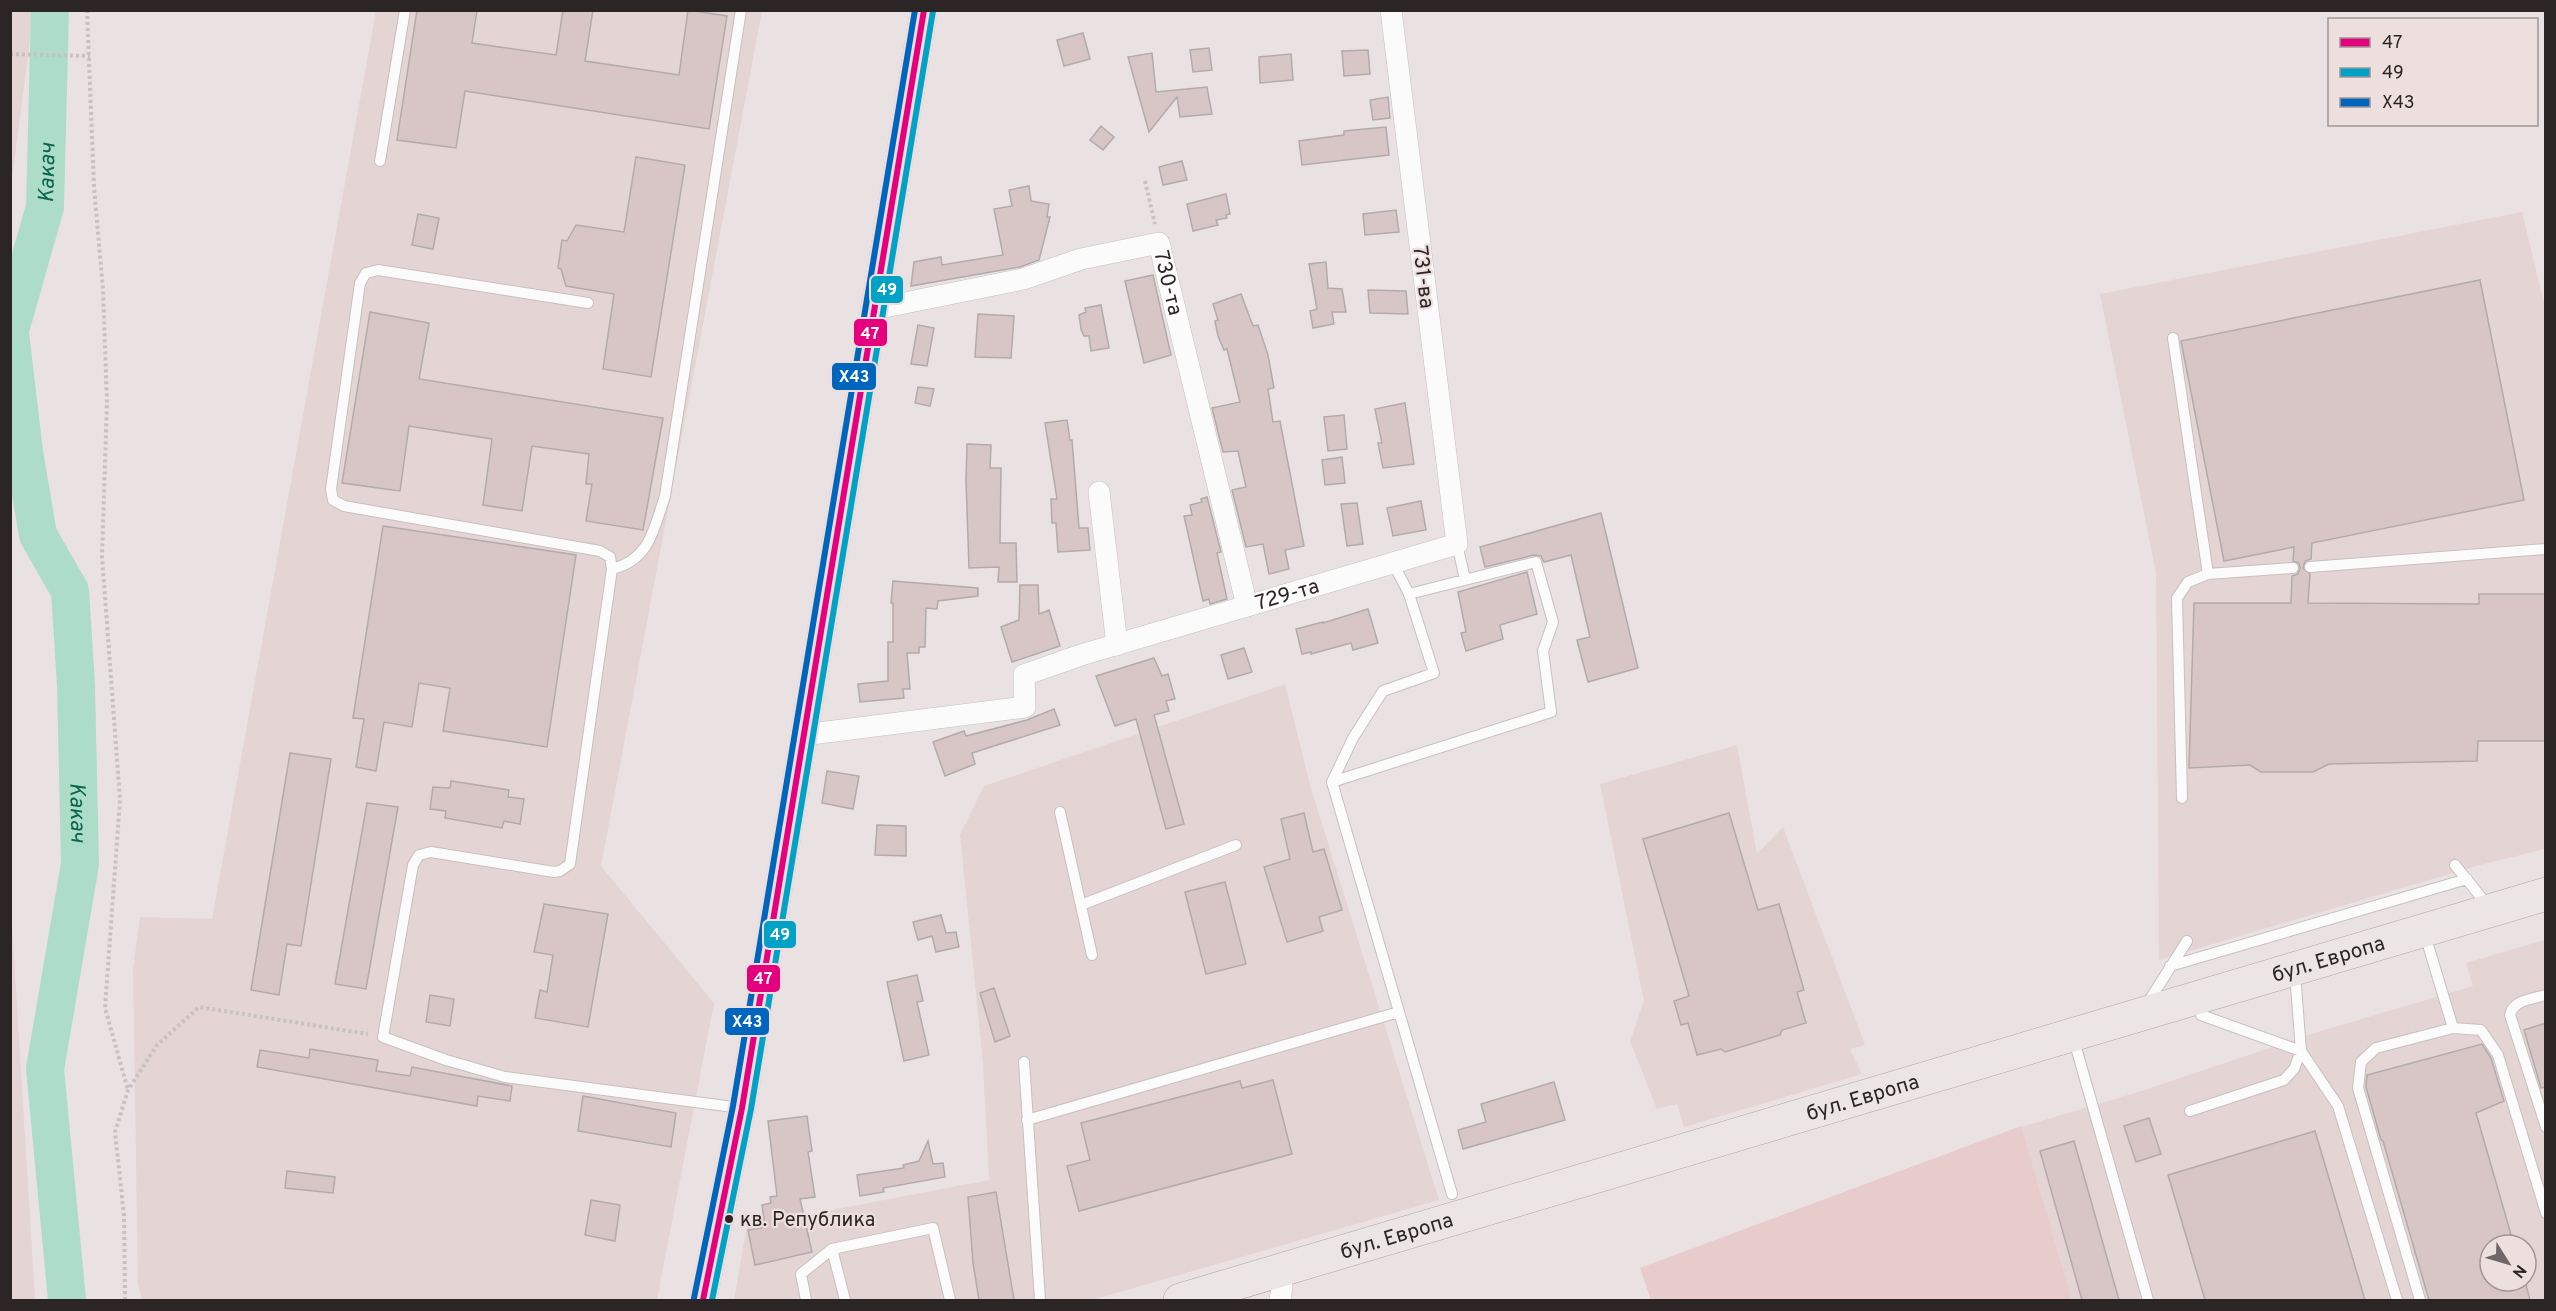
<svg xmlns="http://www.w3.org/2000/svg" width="2556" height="1311" viewBox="0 0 2556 1311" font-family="Overpass,sans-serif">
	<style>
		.built { fill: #e4d4d4; fill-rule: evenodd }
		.green { fill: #e8cccc }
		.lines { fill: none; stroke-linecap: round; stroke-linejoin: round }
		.river { stroke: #adddc9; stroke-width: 38 }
		.building { fill: #d8c6c7; stroke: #b1abab; stroke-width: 1.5 }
		.service-casing { stroke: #c6c0c0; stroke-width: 12 }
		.minor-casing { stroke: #c6c0c0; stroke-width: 22 }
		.tertiary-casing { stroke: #c6c0c0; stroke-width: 28 }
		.primary-casing { stroke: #b0a2a2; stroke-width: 34 }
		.path { stroke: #c6c2c2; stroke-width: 4; stroke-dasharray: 3 3; stroke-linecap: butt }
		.service { stroke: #fcfbfb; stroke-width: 10 }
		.minor { stroke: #fcfbfb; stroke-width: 21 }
		.tertiary { stroke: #fcfbfb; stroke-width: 27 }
		.primary { stroke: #ece5e5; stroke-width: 33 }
		.bus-1-casing { stroke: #eedfdf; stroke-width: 10 }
		.bus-2-casing { stroke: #eedfdf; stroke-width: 10 }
		.bus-3-casing { stroke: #eedfdf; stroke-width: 10 }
		.bus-1 { stroke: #e5007d; stroke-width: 6 }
		.bus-2 { stroke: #02a2c6; stroke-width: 6 }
		.bus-3 { stroke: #0065bd; stroke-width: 6 }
		.bus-dot { fill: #2b2525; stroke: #eedfdf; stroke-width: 2 }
		.labels { text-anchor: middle; stroke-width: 4.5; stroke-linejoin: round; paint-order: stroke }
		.bus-label { font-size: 20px; fill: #2b2525; stroke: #eedfdf; text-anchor: start }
		.street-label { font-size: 21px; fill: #2b2525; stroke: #eedfdf }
		.water-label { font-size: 22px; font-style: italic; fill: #07664c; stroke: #eedfdf }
		.line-badge { stroke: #eedfdf; stroke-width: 2 }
		.badge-label { font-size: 16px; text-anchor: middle; font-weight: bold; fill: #fff }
	</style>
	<rect width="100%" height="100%" fill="#eae2e2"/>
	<path class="built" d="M11,10L32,11L33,17L11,187Z
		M376,11H762L601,866L714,1003L657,1300H142L138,1284L133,969L140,917L212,919Z
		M2522,212L2546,311L2545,849L2480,865L2159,960L2156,573L2100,294Z
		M1285,684L1310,785L1439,1200L1092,1300H734L747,1226L989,1180L983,1064L960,835L984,786Z
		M1737,745L1757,854L1783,827L1865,1045L1850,1049L1862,1074L1684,1127L1677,1104L1657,1109L1630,1041L1644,1001L1600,784Z
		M10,888L11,907L35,1300H11Z
		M2545,940V1300H2072L2021,1127L2145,1090L2311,1034L2473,986L2466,963ZM2490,1245H2526V1281H2490Z"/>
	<path class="green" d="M2021,1126L2072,1300H1651L1640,1268Z"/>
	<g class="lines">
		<g class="river">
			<path id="s1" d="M10,330L45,207L50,10"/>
			<path id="s2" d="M10,333L24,452L38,535L70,591L76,685L80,864L45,1069L67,1300"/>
		</g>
	</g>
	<path class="building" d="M417,10H477L472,43L556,55L563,10H593L585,61L679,75L688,10L727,16L709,129L465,91L456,148L397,140Z
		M1083,33L1090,59L1064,66L1057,40Z
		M1209,48L1212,70L1193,72L1190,50Z
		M1368,50L1370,74L1344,76L1342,51Z
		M1152,53L1156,92L1207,87L1212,114L1180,117L1177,97L1149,132L1128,57Z
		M1291,54L1293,80L1260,83L1259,57Z
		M1388,97L1390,118L1373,120L1370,100Z
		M1101,126L1114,137L1103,150L1090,140Z
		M1386,127L1389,155L1302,165L1299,141L1344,135V131Z
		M636,157L685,165L651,377L603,369L614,294L566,286L561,269L558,268L562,240L567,241L576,225L624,232Z
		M1182,161L1187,180L1163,185L1159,167Z
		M1029,186L1031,201L1049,204L1047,217H1050L1039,260L1020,267L911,286L914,262L941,257L942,265L1003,255L994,209L1012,206L1009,190Z
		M1226,194L1230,214L1226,215L1227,218L1216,220L1218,225L1193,231L1187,204Z
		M1396,210L1399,232L1365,235L1363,214Z
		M418,214L439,218L433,249L412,245Z
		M1326,262L1328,288L1342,289L1346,312H1332L1334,324L1313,328L1310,311L1317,309L1309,264Z
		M1153,275L1171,355L1144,363L1125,281Z
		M2480,280L2524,500L2312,543L2311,559L2305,561L2303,568L2310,574L2308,603L2479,604V594H2546V741H2478L2477,761L2329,764L2313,772H2261L2250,765L2189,768L2194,603H2291L2292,576L2298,574L2300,568L2299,563L2293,561L2294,547L2224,561L2181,341Z
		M1368,290L1406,291L1408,314L1370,313Z
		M1241,294L1253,326L1258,325L1268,355L1274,388L1268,389L1273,422L1280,421L1304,546L1285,550L1289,569L1269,574L1263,544L1246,547L1232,490L1246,487L1238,451L1223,452L1212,408L1240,402L1227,349L1224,350L1218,336L1215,321L1218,320L1213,304Z
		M1101,305L1109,348L1091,351L1089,336H1084L1081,329L1079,315L1086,312L1085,308Z
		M370,312L429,323L419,379L663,418L643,530L586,521L592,484H586L589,454L532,446L522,511L483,505L492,439L409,426L400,491L342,483Z
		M978,314L1014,316L1011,358L975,357Z
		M918,325L934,328L927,366L911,364Z
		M918,387L934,389L930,406L915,403Z
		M1405,403L1414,464L1383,468L1378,443H1382L1375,409Z
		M1344,415L1347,449L1328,451L1324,417Z
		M1067,420L1070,440H1072L1079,528H1088L1090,550L1058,552L1056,523H1052L1051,499H1057L1045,423Z
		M967,444L991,445L990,468H1001L1000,543H1016L1017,582H998L999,567L969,568L966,481Z
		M1342,457L1345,483L1325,485L1322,460Z
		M1207,497L1221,552L1217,553L1227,599L1210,604L1209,599L1203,601L1184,516L1192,515L1190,505L1202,502L1201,499Z
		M1421,501L1426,530L1393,536L1387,508Z
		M1357,503L1363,544L1347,546L1341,504Z
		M1601,513L1638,668L1588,682L1577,640L1590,637L1571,555L1544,562L1541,556L1534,555L1485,567L1480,547Z
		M383,526L576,555L547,747L443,731L450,688L419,683L412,727L384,722L376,771L356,767L364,719L353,718Z
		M1527,572L1537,614L1500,625L1503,639L1466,651L1461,633L1466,632L1458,592Z
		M893,581L978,588V596L938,601L937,609L926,608L925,647H919V653H907L910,689H903L904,698L860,702L858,684L888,681V642H893V603H891Z
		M1020,585H1038L1039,614L1049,610L1060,646L1012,662L1001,627L1019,620Z
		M1368,609L1378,643L1353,650L1351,643L1311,654V652L1302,654L1296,629L1323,622V623Z
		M1244,648L1252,672L1228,679L1221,655Z
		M1154,658L1162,676L1168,674L1175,699L1166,701L1169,711L1154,715L1184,824L1166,829L1136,719L1115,726L1096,676Z
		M1054,709L1060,725L972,753L975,764L945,776L933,742L964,731L966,736L1027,720Z
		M290,753L331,759L301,946L287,944L279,995L251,990Z
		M827,771L859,776L853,809L822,803Z
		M451,781L509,790L508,797L524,799L520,824L504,821L502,828L445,818L446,811L430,809L433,787L450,788Z
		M367,803L398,807L366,989L335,984Z
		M1304,813L1313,852L1324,849L1342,910L1319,917L1323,931L1287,942L1264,867L1290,859L1281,819Z
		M1729,813L1758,910L1779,904L1804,990L1797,992L1806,1023L1782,1030L1780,1035L1725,1052L1721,1049L1697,1055L1688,1023L1681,1025L1674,1001L1689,996L1643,839Z
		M877,825L906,826V856L875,855Z
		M1225,882L1246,964L1206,974L1185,892Z
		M544,904L608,914L588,1027L535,1018L540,990L547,992L553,955L534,952Z
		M941,915L946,933L956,932L959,947L936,952L932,936L918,940L913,922Z
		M917,975L923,1001L917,1002L929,1055L904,1061L887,982Z
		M994,988L1010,1036L995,1042L980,993Z
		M430,995L454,999L450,1026L426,1022Z
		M2546,1023V1087L2541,1088L2524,1030Z
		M2482,1044L2491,1058L2504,1101L2476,1113L2514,1245H2490V1281H2525L2530,1300H2429L2383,1141L2381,1140L2366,1087L2367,1075Z
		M310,1049L378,1060L376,1071L410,1076L412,1067L512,1086L510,1101L478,1096L477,1106L257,1067L260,1050L309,1058Z
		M1273,1080L1292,1154L1079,1211L1067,1166L1090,1160L1081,1123L1240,1081L1242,1088Z
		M1554,1082L1565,1120L1463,1149L1458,1130L1486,1122L1481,1104Z
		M583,1096L676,1113L671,1147L578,1131Z
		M807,1116L812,1151L808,1152L815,1197L800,1199L812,1252L755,1265L748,1230L765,1227L762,1205L771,1203L770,1197L777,1196L768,1121Z
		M2149,1118L2161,1154L2136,1162L2124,1126Z
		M2315,1131L2365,1300H2205L2168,1175Z
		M928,1141L933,1164L943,1163L945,1177L883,1188L884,1192L860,1196L857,1175L904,1168L903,1165L919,1161Z
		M2074,1141L2119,1300H2082L2040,1151Z
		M287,1171L335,1177L333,1193L285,1188Z
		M996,1192L1014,1300H979L973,1263L968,1197Z
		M591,1200L620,1205L615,1241L585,1235Z"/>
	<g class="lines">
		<g class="service-casing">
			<path id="service" d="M380,161L405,10
				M588,303L378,270L366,273L360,283L331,489L333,500L344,506L600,551L610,557L612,569L570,864L560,871L554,872L431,852L419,855L413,865L383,1037L446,1060L505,1077L741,1108
				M2173,338L2208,574
				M1457,544L1465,579
				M1393,563L1409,594
				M2310,567L2546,549
				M612,569C650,560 654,528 665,496L741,10
				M1332,782L1551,712L1543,651L1553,622L1536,562L1409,594L1434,673L1383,691L1353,738L1332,782L1452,1194
				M2182,798L2177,598L2188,582L2208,574L2293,568
				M1060,812L1092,955
				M2455,865L2489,907
				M1081,905L1236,845
				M2429,948L2453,1028
				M2170,966L2467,879
				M2546,995C2532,999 2513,1000 2510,1015L2546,1127
				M2147,1004L2187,941
				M2201,1015L2301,1051L2338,1106L2397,1300
				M2077,1051L2148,1300
				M1024,1062L1040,1300
				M2190,1111L2284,1080L2294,1069L2301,1051L2296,986
				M1027,1120L1399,1012
				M832,1249L845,1300
				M806,1300L801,1274L832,1249L933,1228L950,1300
				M2420,1300L2358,1088L2361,1062L2376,1048L2453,1028L2481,1030L2498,1055L2546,1213"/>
		</g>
		<g class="minor-casing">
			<g id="minor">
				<path id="s3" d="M875,309L1023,279L1081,259L1159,243L1247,606"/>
				<path d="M1099,492L1117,645"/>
				<path id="s4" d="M803,735L1025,707L1024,675L1081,655L1457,544L1391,10"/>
				<path d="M1280,1300L1282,1287"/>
			</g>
		</g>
		<g class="tertiary-casing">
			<path id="tertiary" d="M703,1300L742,1108L924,10"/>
		</g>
		<g class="primary-casing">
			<g id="primary">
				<path id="s5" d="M1180,1300L2546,894"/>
			</g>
		</g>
		<path class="path" d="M87,10L94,187L103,289L107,403L102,556L120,800L105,1008L128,1090
			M10,54L90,56
			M1145,181L1155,224
			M125,1300L124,1216L115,1132L128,1090L157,1045L199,1007L368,1034"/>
		<use href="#service" class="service"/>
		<use href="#minor" class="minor"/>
		<use href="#tertiary" class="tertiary"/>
		<use href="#primary" class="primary"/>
		<g class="bus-1-casing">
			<path id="bus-1" d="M703,1300L742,1108L924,10"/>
		</g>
		<g class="bus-2-casing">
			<path id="bus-2" d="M712,1300L751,1109L933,11"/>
		</g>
		<g class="bus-3-casing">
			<path id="bus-3" d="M694,1298L733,1106L915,10"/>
		</g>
		<use href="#bus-1" class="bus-1"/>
		<use href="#bus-2" class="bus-2"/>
		<use href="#bus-3" class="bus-3"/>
	</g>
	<circle class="bus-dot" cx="729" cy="1219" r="5"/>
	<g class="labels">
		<g class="bus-label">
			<text x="740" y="1226">кв. Република</text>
		</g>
		<g class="street-label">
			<text transform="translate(1424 277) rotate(83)" y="7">731-ва</text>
			<text dy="7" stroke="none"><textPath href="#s3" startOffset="333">730-та</textPath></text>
			<text dy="7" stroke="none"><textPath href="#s4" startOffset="531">729-та</textPath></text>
			<text dy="7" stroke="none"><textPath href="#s5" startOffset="1198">бул. Европа</textPath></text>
			<text dy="7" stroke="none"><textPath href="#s5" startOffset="712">бул. Европа</textPath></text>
			<text dy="7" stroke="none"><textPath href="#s5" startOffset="226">бул. Европа</textPath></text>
		</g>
		<g class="water-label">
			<text dy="8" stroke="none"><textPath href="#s1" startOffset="162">Какач</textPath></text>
			<text dy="8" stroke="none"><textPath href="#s2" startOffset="490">Какач</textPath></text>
		</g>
	</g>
	<g class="line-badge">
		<rect x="870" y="275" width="34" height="29" rx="6" fill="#02a2c6"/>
		<rect x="853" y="318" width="35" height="29" rx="6" fill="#e5007d"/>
		<rect x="831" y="362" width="46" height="29" rx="6" fill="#0065bd"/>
		<rect x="763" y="920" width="34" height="29" rx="6" fill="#02a2c6"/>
		<rect x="746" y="964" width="35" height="29" rx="6" fill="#e5007d"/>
		<rect x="724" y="1007" width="46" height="29" rx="6" fill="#0065bd"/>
	</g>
	<g class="badge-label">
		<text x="887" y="295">49</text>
		<text x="870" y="339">47</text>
		<text x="854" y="382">X43</text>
		<text x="780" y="940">49</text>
		<text x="763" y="984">47</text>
		<text x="747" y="1027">X43</text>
	</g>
	<rect width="2556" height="1311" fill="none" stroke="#2b2525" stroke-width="24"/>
	<rect x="2328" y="18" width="210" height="108" fill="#eedfdf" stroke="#a09595" stroke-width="1.5"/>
	<rect x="2340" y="38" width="30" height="9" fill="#e5007d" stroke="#a09595" stroke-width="1.5"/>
	<text x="2382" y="48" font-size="18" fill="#2b2525">47</text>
	<rect x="2340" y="68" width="30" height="9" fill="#02a2c6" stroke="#a09595" stroke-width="1.5"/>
	<text x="2382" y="78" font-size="18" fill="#2b2525">49</text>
	<rect x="2340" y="98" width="30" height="9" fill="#0065bd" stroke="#a09595" stroke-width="1.5"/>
	<text x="2382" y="108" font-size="18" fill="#2b2525">X43</text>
	<g transform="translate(2508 1263) rotate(127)"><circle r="28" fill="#eedfdf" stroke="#a09595" stroke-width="1.5"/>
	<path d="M0-4.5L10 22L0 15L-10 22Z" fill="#6e6767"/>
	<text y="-9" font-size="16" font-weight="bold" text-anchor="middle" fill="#2b2525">N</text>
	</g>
</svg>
